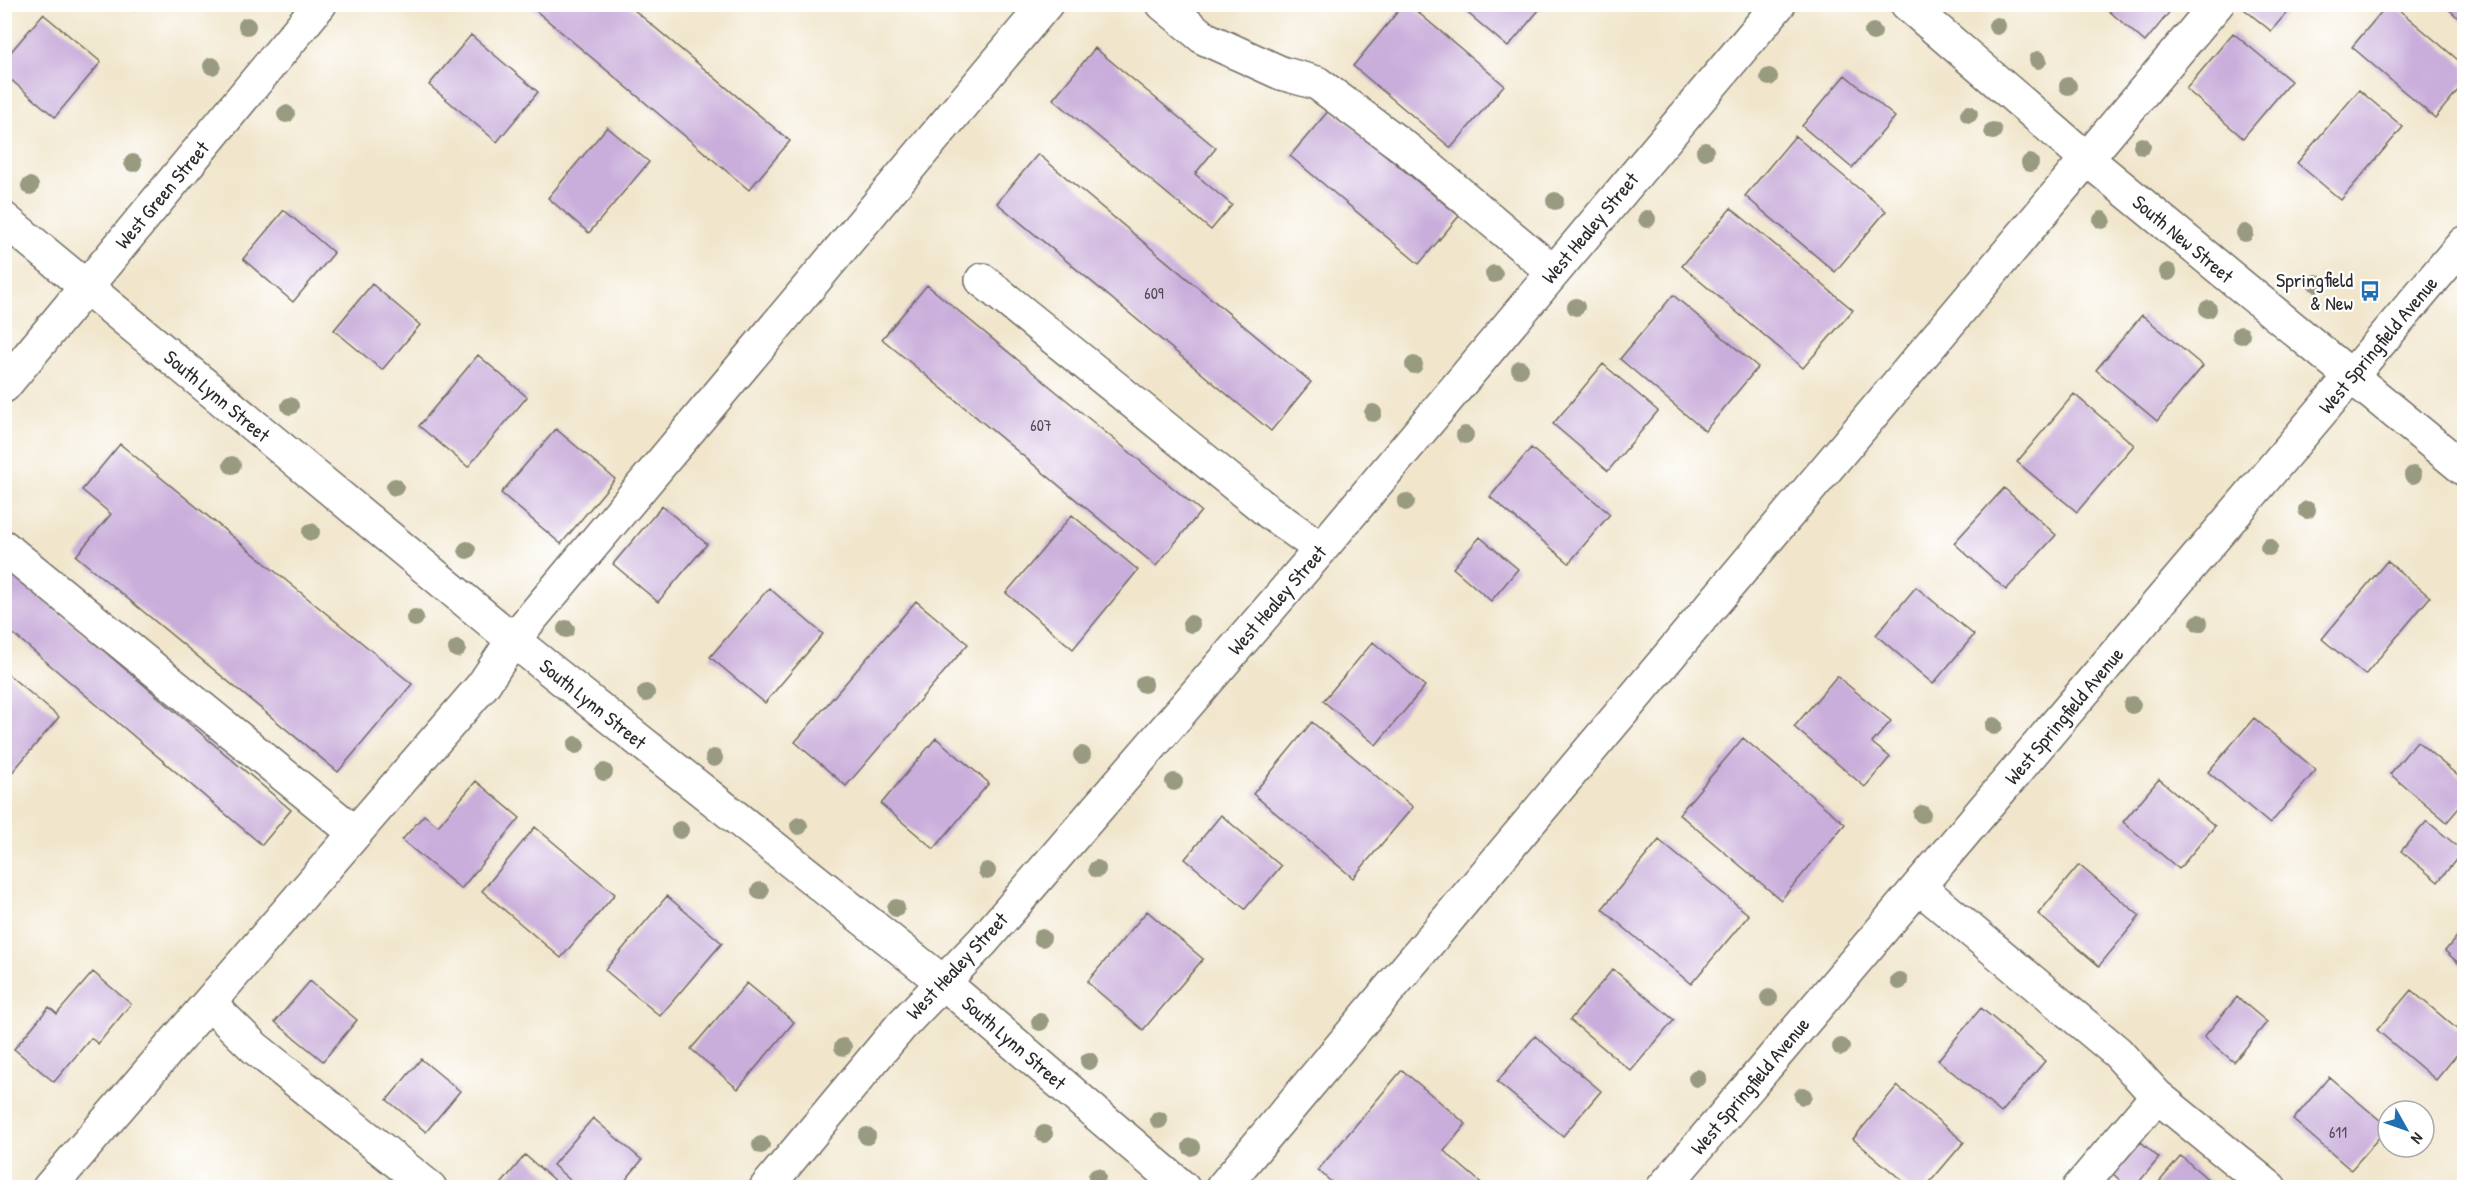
<svg xmlns="http://www.w3.org/2000/svg" width="2469" height="1192" viewBox="0 0 2469 1192" font-family="'Patrick Hand',sans-serif">
	<style>
		.building { fill: #c9adda }
		.lines { fill: none; stroke-linecap: round; stroke-linejoin: round }
		.minor-casing { stroke: #706c63; stroke-width: 36 }
		.major-casing { stroke: #706c63; stroke-width: 36 }
		.minor { stroke: #fff; stroke-width: 33 }
		.major { stroke: #fff; stroke-width: 33 }
		.tree { fill: #999b81 }
		.labels { text-anchor: middle; stroke-width: 4.5; stroke-linejoin: round; paint-order: stroke }
		.number-label { font-size: 16px; fill: #524c57 }
		.street-label { font-size: 20px; fill: #2b2b2b; stroke: #fff }
		.poi-label { font-size: 20px; fill: #2b2b2b; stroke: #fff; text-anchor: end }
	</style>
	<rect width="100%" height="100%" fill="#fff"/>
	<filter id="ink" filterUnits="userSpaceOnUse"><feTurbulence type="fractalNoise" baseFrequency=".0167" numOctaves="2"/><feDisplacementMap in="SourceGraphic" scale="12" xChannelSelector="R" yChannelSelector="G"/><feConvolveMatrix kernelMatrix="1 2 1 2 8 2 1 2 1" color-interpolation-filters="sRGB"/></filter>
	<filter id="wash" filterUnits="userSpaceOnUse"><feTurbulence type="fractalNoise" baseFrequency=".008" numOctaves="4" result="noise"/><feDisplacementMap in="SourceGraphic" scale="24" xChannelSelector="R" yChannelSelector="G"/><feGaussianBlur stdDeviation="1.35" result="paint"/><feColorMatrix in="noise" values="0 0 0 0 0 0 0 0 0 0 0 0 0 0 0 0 0 1.4 0 .05"/><feComposite in="paint" operator="in"/></filter>
	<g filter="url(#wash)">
		<rect width="100%" height="100%" fill="#f1e6cc"/>
		<g id="blocks">
			<path class="building" d="M126,4H140L134,11Z
				M528,4H627L790,141L749,190Z
				M1404,4H1408L1504,85L1451,148L1353,66Z
				M1457,4H1544L1508,47Z
				M2101,4H2176L2145,42Z
				M2388,4H2392L2464,65V83L2435,118L2352,47Z
				M2443,4H2464V23Z
				M2239,5H2280L2288,11L2271,31Z
				M43,14L101,62L55,117L4,74V60Z
				M2233,33L2291,81L2243,138L2186,89Z
				M471,35L538,92L497,142L429,85Z
				M1095,48L1216,148L1195,174L1232,205L1211,230L1053,99Z
				M1845,75L1895,117L1852,168L1802,126Z
				M2359,90L2403,127L2341,200L2297,163Z
				M1330,109L1459,216L1419,264L1290,156Z
				M607,127L649,162L589,233L548,198Z
				M1795,136L1886,211L1835,272L1745,196Z
				M1038,154L1311,382L1271,431L997,203Z
				M1731,208L1853,310L1803,368L1682,266Z
				M284,210L334,253L293,302L243,259Z
				M372,284L420,325L382,370L334,330Z
				M927,285L1201,511L1156,566L882,339Z
				M1673,295L1758,367L1705,431L1620,359Z
				M2142,315L2203,366L2157,421L2096,370Z
				M478,355L527,397L468,467L419,426Z
				M1603,364L1658,411L1608,471L1553,424Z
				M2074,394L2134,445L2077,512L2017,462Z
				M556,429L615,479L561,544L501,493Z
				M120,444L412,684L338,772L76,556L111,514L82,490Z
				M1531,448L1610,514L1569,563L1490,497Z
				M2004,488L2056,535L2006,590L1954,543Z
				M662,506L707,544L658,602L613,564Z
				M1072,515L1138,570L1073,649L1006,593Z
				M1480,537L1518,569L1491,601L1453,568Z
				M2387,561L2430,597L2365,675L2322,639Z
				M4,566L291,810L262,845L4,626Z
				M1916,587L1974,635L1933,684L1876,635Z
				M769,588L823,634L765,703L710,657Z
				M916,601L968,644L846,786L795,742Z
				M1373,642L1425,686L1376,745L1323,701Z
				M4,671L59,717L4,782Z
				M1837,676L1891,721L1872,743L1890,757L1865,787L1794,727Z
				M2254,718L2316,770L2270,824L2208,772Z
				M1312,722L1413,807L1353,878L1253,794Z
				M936,738L989,783L934,849L881,804Z
				M1743,738L1845,824L1781,900L1679,814Z
				M2417,741L2464,781V802L2447,822L2390,774Z
				M2159,779L2215,826L2179,869L2123,822Z
				M476,781L520,818L461,889L402,840L424,815L438,826Z
				M1221,815L1281,866L1245,909L1185,859Z
				M2427,821L2463,851L2438,882L2401,851Z
				M535,827L615,894L561,958L482,891Z
				M1659,840L1749,915L1691,984L1602,909Z
				M2079,865L2140,916L2099,966L2038,914Z
				M667,896L722,943L660,1016L605,970Z
				M1147,911L1203,959L1143,1030L1087,982Z
				M2464,928V968L2445,951Z
				M1613,969L1674,1020L1631,1071L1570,1020Z
				M93,972L131,1004L98,1044L91,1038L54,1082L14,1049L49,1007L57,1014Z
				M310,981L357,1020L323,1061L275,1022Z
				M747,983L794,1022L738,1089L691,1049Z
				M2411,990L2464,1035V1046L2436,1080L2377,1030Z
				M2237,997L2267,1022L2234,1062L2204,1037Z
				M1981,1008L2045,1061L2001,1113L1938,1060Z
				M1535,1036L1601,1091L1563,1136L1497,1082Z
				M421,1059L460,1091L426,1132L387,1100Z
				M1402,1070L1466,1124L1444,1151L1487,1188H1338L1318,1170Z
				M2329,1077L2388,1127L2351,1170L2293,1120Z
				M1897,1086L1964,1142L1925,1188H1911L1853,1139Z
				M593,1118L642,1160L619,1188H579L553,1165Z
				M2141,1142L2159,1158L2134,1188H2129L2113,1174Z
				M525,1155L563,1188H498Z
				M2181,1156L2218,1188H2154Z"/>
		</g>
	</g>
	<g filter="url(#ink)">
		<use href="#blocks" fill-opacity="0" stroke="#706c63" stroke-width="1.5"/>
		<g class="lines">
			<g class="minor-casing">
				<path id="minor" d="M1163,4L1204,38L1281,73L1317,83L1408,150L1552,271
					M1907,4L2087,159L2464,469
					M4,219L513,640L944,983L1183,1188
					M982,280L1269,512L1321,549
					M4,386L320,4
					M4,547L355,833
					M1919,887L2117,1052L2157,1096L2270,1188
					M209,1003L255,1048L430,1188
					M49,1188L483,685L513,640L1046,4
					M766,1188L901,1026L983,941L1321,549L1779,4
					M1222,1188L2217,4
					M2079,1188L2157,1096"/>
			</g>
			<g class="major-casing">
				<path id="major" d="M1663,1188L2464,243"/>
			</g>
			<use href="#minor" class="minor"/>
			<use href="#major" class="major"/>
		</g>
		<g class="tree">
			<circle cx="247" cy="26" r="9"/>
			<circle cx="1997" cy="26" r="9"/>
			<circle cx="1873" cy="32" r="9"/>
			<circle cx="2038" cy="60" r="9"/>
			<circle cx="212" cy="66" r="9"/>
			<circle cx="1769" cy="77" r="9"/>
			<circle cx="2068" cy="86" r="9"/>
			<circle cx="286" cy="114" r="9"/>
			<circle cx="1969" cy="114" r="9"/>
			<circle cx="1993" cy="131" r="9"/>
			<circle cx="2142" cy="146" r="9"/>
			<circle cx="1705" cy="151" r="9"/>
			<circle cx="133" cy="163" r="9"/>
			<circle cx="2030" cy="163" r="9"/>
			<circle cx="30" cy="186" r="9"/>
			<circle cx="1555" cy="201" r="9"/>
			<circle cx="1647" cy="219" r="9"/>
			<circle cx="2102" cy="220" r="9"/>
			<circle cx="2245" cy="233" r="9"/>
			<circle cx="2168" cy="272" r="9"/>
			<circle cx="1494" cy="274" r="9"/>
			<circle cx="2316" cy="283" r="9"/>
			<circle cx="1576" cy="307" r="9"/>
			<circle cx="2208" cy="309" r="9"/>
			<circle cx="2241" cy="335" r="9"/>
			<circle cx="1414" cy="365" r="9"/>
			<circle cx="1520" cy="369" r="9"/>
			<circle cx="290" cy="406" r="9"/>
			<circle cx="1373" cy="413" r="9"/>
			<circle cx="1465" cy="435" r="9"/>
			<circle cx="232" cy="465" r="9"/>
			<circle cx="2413" cy="475" r="9"/>
			<circle cx="395" cy="487" r="9"/>
			<circle cx="1406" cy="502" r="9"/>
			<circle cx="2307" cy="510" r="9"/>
			<circle cx="311" cy="532" r="9"/>
			<circle cx="2269" cy="547" r="9"/>
			<circle cx="467" cy="550" r="9"/>
			<circle cx="415" cy="618" r="9"/>
			<circle cx="2199" cy="623" r="9"/>
			<circle cx="1191" cy="624" r="9"/>
			<circle cx="566" cy="629" r="9"/>
			<circle cx="457" cy="649" r="9"/>
			<circle cx="1144" cy="684" r="9"/>
			<circle cx="646" cy="693" r="9"/>
			<circle cx="2132" cy="705" r="9"/>
			<circle cx="1994" cy="726" r="9"/>
			<circle cx="576" cy="745" r="9"/>
			<circle cx="1082" cy="755" r="9"/>
			<circle cx="714" cy="758" r="9"/>
			<circle cx="604" cy="772" r="9"/>
			<circle cx="1174" cy="782" r="9"/>
			<circle cx="1922" cy="814" r="9"/>
			<circle cx="799" cy="826" r="9"/>
			<circle cx="680" cy="830" r="9"/>
			<circle cx="1097" cy="869" r="9"/>
			<circle cx="987" cy="871" r="9"/>
			<circle cx="760" cy="891" r="9"/>
			<circle cx="896" cy="908" r="9"/>
			<circle cx="1042" cy="938" r="9"/>
			<circle cx="1899" cy="981" r="9"/>
			<circle cx="1769" cy="998" r="9"/>
			<circle cx="1040" cy="1022" r="9"/>
			<circle cx="843" cy="1047" r="9"/>
			<circle cx="1841" cy="1047" r="9"/>
			<circle cx="1089" cy="1061" r="9"/>
			<circle cx="1697" cy="1078" r="9"/>
			<circle cx="1803" cy="1096" r="9"/>
			<circle cx="1159" cy="1120" r="9"/>
			<circle cx="1044" cy="1134" r="9"/>
			<circle cx="867" cy="1136" r="9"/>
			<circle cx="761" cy="1145" r="9"/>
			<circle cx="1191" cy="1147" r="9"/>
			<circle cx="1097" cy="1177" r="9"/>
		</g>
	</g>
	<defs>
		<g id="bus-bare" transform="scale(1.62)"><path d="M-5-6H5V4H4V6H2V4H-2V6H-4V4H-5ZM-3.5-4V0h7V-4ZM-3.5 1.2v1.5H-2V1.2ZM2 1.2v1.5H3.5V1.2Z" fill="#1f6fb2" stroke="#fff" stroke-width="2.5" paint-order="stroke"/></g>
	</defs>
	<g fill-rule="evenodd">
		<use href="#bus-bare" x="2370" y="291"/>
	</g>
	<g class="labels">
		<g class="number-label">
			<text x="1154" y="299">609</text>
			<text x="1041" y="431">607</text>
			<text x="2338" y="1138">611</text>
		</g>
		<g class="street-label">
			<text transform="translate(162 195) rotate(-50)" y="7">West Green Street</text>
			<text transform="translate(1590 228) rotate(-50)" y="7">West Healey Street</text>
			<text transform="translate(2183 239) rotate(40)" y="7">South New Street</text>
			<text transform="translate(2378 345) rotate(-50)" y="7">West Springfield Avenue</text>
			<text transform="translate(217 396) rotate(40)" y="7">South Lynn Street</text>
			<text transform="translate(1277 600) rotate(-49)" y="7">West Healey Street</text>
			<text transform="translate(593 704) rotate(39)" y="7">South Lynn Street</text>
			<text transform="translate(2064 716) rotate(-50)" y="7">West Springfield Avenue</text>
			<text transform="translate(957 966) rotate(-47)" y="7">West Healey Street</text>
			<text transform="translate(1014 1043) rotate(41)" y="7">South Lynn Street</text>
			<text transform="translate(1750 1086) rotate(-50)" y="7">West Springfield Avenue</text>
		</g>
		<g class="poi-label">
			<text x="2353" y="287">Springfield<tspan x="2353" dy="23">&amp; New</tspan></text>
		</g>
	</g>
	<rect width="2469" height="1192" fill="none" stroke="#fff" stroke-width="24"/>
	<g transform="translate(2406 1129) rotate(130)"><circle r="28" fill="#ffffff" stroke="#aaaaaa" stroke-width="1.5"/>
	<path d="M0-4.5L10 22L0 15L-10 22Z" fill="#1f6fb2"/>
	<text y="-9" font-size="16" font-weight="bold" text-anchor="middle" fill="#2b2b2b">N</text>
	</g>
</svg>
